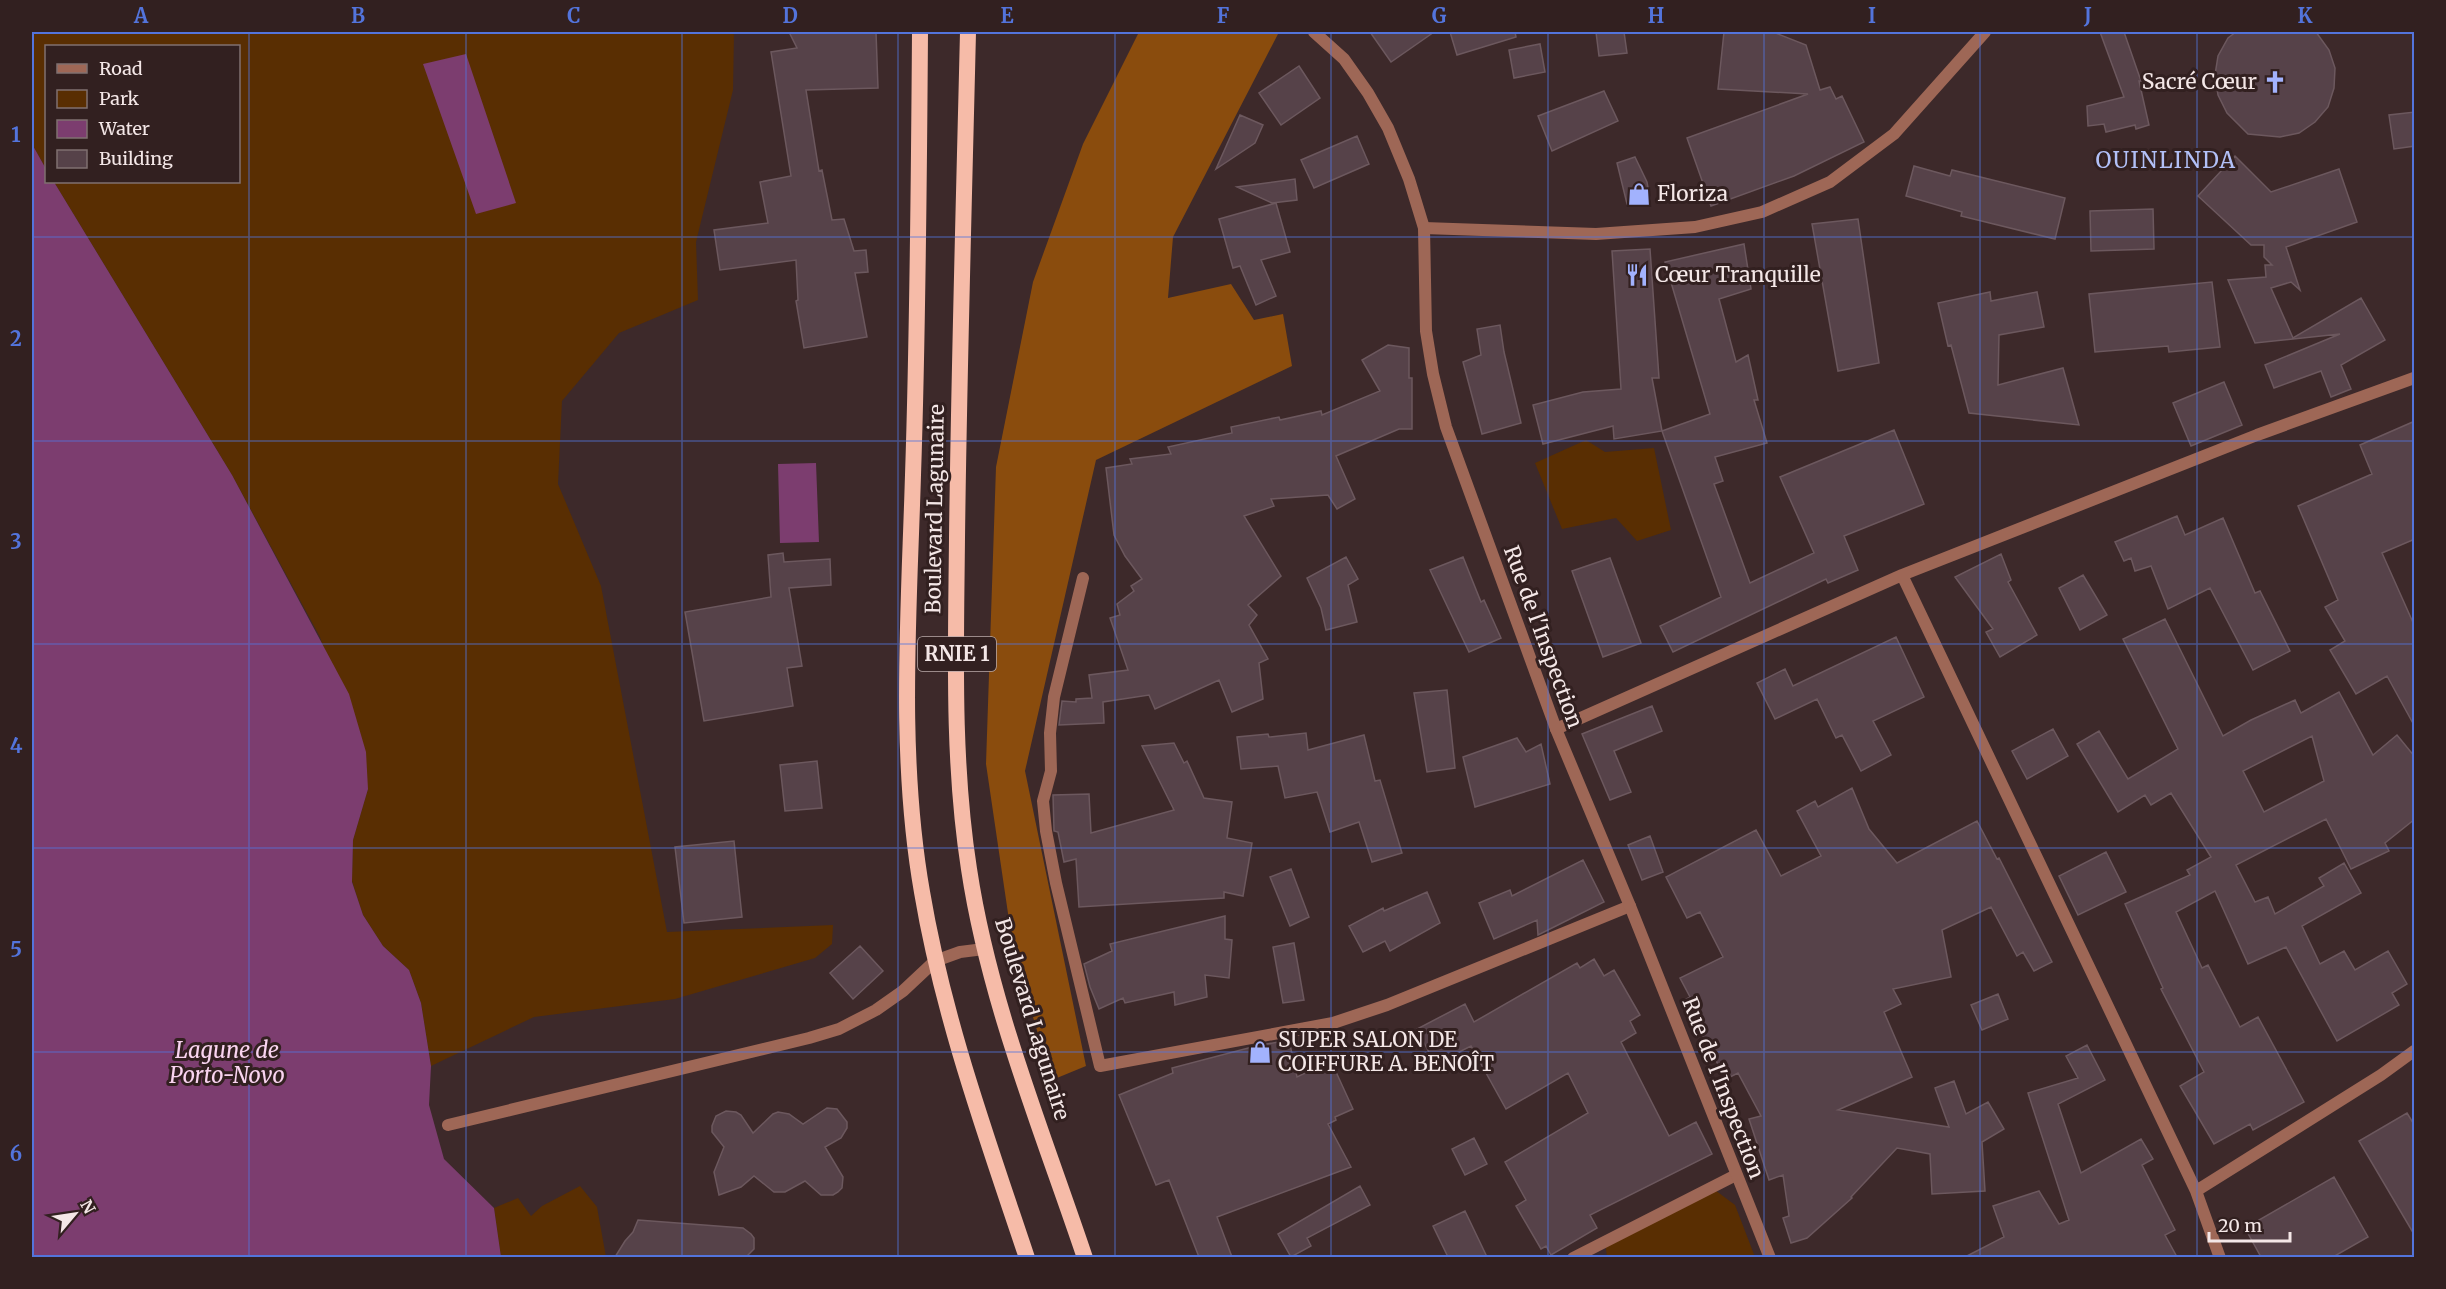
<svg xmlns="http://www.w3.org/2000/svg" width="2446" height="1289" viewBox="0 0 2446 1289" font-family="Merriweather,serif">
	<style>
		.green { fill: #592e02 }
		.forest { fill: #8a4c0d }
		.water { fill: #7c3d6f }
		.building { fill: #564249; stroke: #6c585e; stroke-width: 1.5; fill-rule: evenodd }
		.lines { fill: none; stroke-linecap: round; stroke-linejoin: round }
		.minor { stroke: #9e6756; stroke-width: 12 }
		.tertiary { stroke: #9e6756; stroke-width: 12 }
		.trunk { stroke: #f6bba8; stroke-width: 16 }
		.grid { fill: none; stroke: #5374dc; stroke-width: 1.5; stroke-opacity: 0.55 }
		.labels { text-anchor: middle; stroke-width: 6; stroke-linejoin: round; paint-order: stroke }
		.shield { fill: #322020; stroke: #baabab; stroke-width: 1.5 }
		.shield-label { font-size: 20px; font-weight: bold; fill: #f4e7e7 }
		.poi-label { font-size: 21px; fill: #f4e7e7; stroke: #322020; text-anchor: start }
		.street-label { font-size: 21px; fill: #f4e7e7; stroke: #322020 }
		.neighbourhood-label { font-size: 22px; letter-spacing: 1.5px; fill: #b2c0f7; stroke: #322020 }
		.water-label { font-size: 22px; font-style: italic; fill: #fad4f0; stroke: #322020 }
		.neatline { fill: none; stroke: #5374dc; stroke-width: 2 }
		.grid-label { font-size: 20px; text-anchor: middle; font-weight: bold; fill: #5374dc }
	</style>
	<rect width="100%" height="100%" fill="#3d292a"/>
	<path class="green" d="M32,32H734L733,90L696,242L698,300L619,333L562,401L558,484L601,586L667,932L833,925L832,944L815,958L675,999L534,1017L431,1066L421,1003L409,970L383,946L363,915L352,881L353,840L368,789L320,637L232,475L54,182H238V46H46V169L32,144Z
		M1586,440L1605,452L1654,448L1671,530L1637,541L1616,518L1562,529L1535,463Z
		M580,1186L597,1207L606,1257H501L494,1208L518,1198L531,1216L542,1206Z
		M1711,1187L1735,1205L1755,1257H1607L1605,1242Z"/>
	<path class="forest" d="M1139,32H1274L1278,34L1173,237L1168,298L1231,284L1254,320L1283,314L1292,366L1096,460L1025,771L1086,1066L1052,1080L1014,954L986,764L996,467L1033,282L1083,144Z"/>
	<path class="water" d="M466,54L516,203L476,214L423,64Z
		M32,144L46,169V182H54L232,475L349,694L366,752L368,789L353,840L352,882L363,915L383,946L409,970L421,1003L431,1066L429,1105L444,1159L494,1208L501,1257H32Z
		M816,463L819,542L780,543L778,464Z"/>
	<path class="building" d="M789,32H876L878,88L806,90L819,171L822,170L832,220L844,219L854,251L866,250L868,272L855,273L867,337L804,348L796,301L798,300L796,260L720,270L714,230L768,223L760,182L791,176L771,52L797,48Z
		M1370,32H1434L1391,62Z
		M1450,32H1515L1516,37L1457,55Z
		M1596,32H1624L1627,53L1599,56Z
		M1724,32H1773L1806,45L1820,90L1830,87L1836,99L1842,96L1864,142L1794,176L1711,206L1687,138L1808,94L1718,89Z
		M2100,32H2124L2141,81H2139L2149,125L2136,129L2135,125L2106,132L2104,124L2088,126L2087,106L2124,97Z
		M2236,32H2316L2329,50L2335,68L2334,88L2328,107L2315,122L2299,133L2280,137L2248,134L2227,113L2218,95L2215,75L2218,56L2228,38Z
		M1540,44L1545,72L1514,78L1509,50Z
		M1299,66L1320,98L1281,125L1259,93Z
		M1604,91L1618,121L1552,151L1538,116Z
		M2415,112V146L2394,149L2389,115Z
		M1240,115L1263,125L1255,143L1216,169Z
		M1357,136L1369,164L1314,188L1301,160Z
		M2235,156L2271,192L2339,169L2357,222L2286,247L2300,290L2291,282L2271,288L2293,338L2361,298L2385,340L2341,365L2351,389L2331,397L2321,371L2274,388L2265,365L2340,334L2255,343L2228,280L2266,277L2265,265H2272L2264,257V245H2251L2198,196Z
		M1635,157L1647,182L1650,200L1627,204L1617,163Z
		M1914,166L1950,176L1952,170L2065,198L2055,239L1961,216L1962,212L1906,196Z
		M1295,179L1297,200L1272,203L1237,187Z
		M1276,203L1290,252L1261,260L1276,296L1256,305L1240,266L1233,268L1219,219Z
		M2153,209L2154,249L2091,251L2090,211Z
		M1858,219L1879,363L1838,371L1812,224Z
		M1744,244L1751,289L1719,299L1736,362L1748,355L1758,400H1754L1767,443L1715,457L1723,481L1714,484L1750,583L1814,553L1780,477L1894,430L1924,504L1844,536L1858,570L1828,583L1826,579L1673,652L1660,626L1721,597L1662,431L1710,414L1665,262Z
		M1650,249L1659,378H1652L1662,431L1614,439L1613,426L1543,444L1533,405L1583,392L1621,389L1612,251Z
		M2212,282L2220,347L2169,352L2168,346L2095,352L2089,294Z
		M1990,292L1991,301L2037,292L2044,327L1999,335L1998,385L2063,368L2079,425L1969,413L1951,345L1948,346L1938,303Z
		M1500,325L1504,352L1521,423L1482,434L1463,362L1481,355L1477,329Z
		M1388,345L1409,348V378H1412V429H1399L1336,456L1355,499L1337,509L1328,495L1271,499L1274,506L1244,516L1281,576L1248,605L1257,615L1249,625L1268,659L1259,663L1263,699L1232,712L1219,680L1155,709L1149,695L1103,702L1104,723L1059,725L1062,701L1076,702V699L1092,698L1089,675L1128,670L1110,618L1120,615L1117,604L1134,591L1131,586L1142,579L1125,556L1114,535L1106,468L1132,464L1130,459L1171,454L1168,447L1232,433L1231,427L1279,417L1280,420L1321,411L1322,415L1380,391L1362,360Z
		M2224,382L2242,425L2191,446L2173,403Z
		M2415,421V539L2382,553L2415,627V727L2387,676L2356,694L2330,650L2345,641L2325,607L2338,600L2298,506L2372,474L2360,445Z
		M2177,516L2185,535L2223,518L2255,593L2260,591L2290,651L2253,670L2210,588L2168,609L2151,566L2135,571L2131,558L2124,561L2115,542Z
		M783,553L784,562L830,559L831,585L789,588L802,666L787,668L793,706L704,721L685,612L771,597L768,555Z
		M2001,554L2011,580L2008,582L2037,635L2000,657L1986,632L1993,629L1955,577Z
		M1346,557L1358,579L1348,585L1357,622L1326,630L1321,608L1307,578Z
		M1463,557L1481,602L1484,600L1501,638L1469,652L1430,570Z
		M1610,558L1641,643L1603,657L1572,571Z
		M2083,575L2107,615L2080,630L2059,588Z
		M2165,619L2223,736L2251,720L2295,700L2301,713L2339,692L2373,755L2397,735L2415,757V819L2385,843L2389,851L2351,869L2326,819L2236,865L2255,902L2268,897L2275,914L2324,886L2319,878L2344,863L2361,893L2302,926L2320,964L2344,951L2355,970L2388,951L2407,984L2392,993L2399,1005L2337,1041L2286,947L2248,964L2215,891L2176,912L2202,968L2208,965L2240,1027L2258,1017L2304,1102L2253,1130L2250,1124L2214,1144L2180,1086L2204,1072L2161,989L2163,988L2125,904L2190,875L2187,870L2211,857L2171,793L2151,805L2145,795L2118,812L2077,744L2099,731L2128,779L2178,749L2123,639ZM2312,736L2324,781L2264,812L2243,771Z
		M1896,637L1924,697L1873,721L1891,755L1861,771L1842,735L1836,738L1817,699L1775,719L1757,683L1785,669L1793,686Z
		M1447,690L1455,768L1427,772L1414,693Z
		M1652,706L1662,731L1614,751L1631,792L1610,800L1582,734Z
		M2053,729L2068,756L2027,779L2012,751Z
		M1306,733L1308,750L1364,735L1375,781L1380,780L1402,853L1372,862L1359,822L1330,832L1317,792L1285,798L1278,766L1241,769L1237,737L1268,734L1269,737Z
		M1517,738L1526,752L1541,744L1550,784L1475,807L1463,757Z
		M1174,743L1184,763L1187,761L1204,798L1232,802L1227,838L1252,843L1243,896L1224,892V898L1079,907L1076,859L1064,862L1058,832L1054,831L1053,795L1089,794L1091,833L1174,810L1142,746Z
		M817,761L822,808L785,811L780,765Z
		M1852,788L1869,829L1897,863L1977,821L1997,859L1999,858L2052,962L2034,971L2023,952L2017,956L1991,907L1942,930L1951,977L1893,989L1901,1004L1884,1012L1912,1077L1838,1110L1949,1127L1935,1088L1954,1081L1966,1114L1988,1102L2004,1129L1982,1142L1985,1191L1932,1194L1930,1154L1897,1148L1851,1197L1852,1198L1807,1238L1791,1243L1783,1218L1789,1216L1783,1175L1769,1180L1749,1119L1761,1116L1738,1073L1726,1079L1695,1022L1685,1000L1690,997L1680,978L1723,957L1700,912L1687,918L1666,877L1756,830L1781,876L1821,856L1797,811L1815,801L1818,807Z
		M1650,836L1663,872L1642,880L1628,845Z
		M734,841L742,917L684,923L675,847Z
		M2106,852L2126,892L2078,915L2059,876Z
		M1583,860L1604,902L1538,935L1537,920L1494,939L1479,903L1510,890L1512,896Z
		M1291,869L1309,917L1290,926L1270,877Z
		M1427,892L1440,923L1390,951L1385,941L1363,952L1349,926L1383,908L1384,911Z
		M1225,916V939L1232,940L1229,978L1205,975L1207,997L1175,1005L1174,992L1125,1003L1123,998L1099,1009L1090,987L1084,964L1112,951L1110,944Z
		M1294,943L1304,1000L1283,1003L1273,947Z
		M860,946L883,971L853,999L830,973Z
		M1594,959L1604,976L1614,970L1640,1015L1630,1021L1636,1033L1621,1042L1669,1136L1696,1122L1712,1154L1590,1215L1597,1228L1551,1255L1546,1246L1541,1249L1516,1206L1526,1200L1505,1162L1588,1113L1568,1073L1506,1109L1471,1046L1435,1064L1417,1029L1465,1004L1474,1022L1577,963L1580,968Z
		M1998,994L2008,1019L1982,1030L1971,1005Z
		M1289,1040L1297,1077L1331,1061L1353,1109L1335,1117L1336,1120L1328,1124L1351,1167L1217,1217L1232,1257H1199L1169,1180L1156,1185L1119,1095L1173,1073L1172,1068L1256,1046Z
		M2087,1045L2105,1080L2058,1104L2081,1173L2141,1139L2153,1159L2142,1165L2175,1230L2165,1235L2177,1257H1965L2004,1237L1993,1206L2039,1191L2059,1224L2069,1220L2028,1093L2078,1078L2066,1056Z
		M827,1108L837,1109L847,1122V1128L841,1138L825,1147L843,1177L842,1188L838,1192L833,1195H821L805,1181L785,1192H774L754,1176L741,1187L719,1195L714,1172L724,1147L712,1132V1126L716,1116L726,1111L736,1112L741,1115L753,1133L773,1114L778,1112L789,1114L803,1124Z
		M2407,1113L2415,1126V1236L2359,1141Z
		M1474,1138L1487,1164L1465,1175L1452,1149Z
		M2334,1177L2368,1237L2333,1257H2261L2245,1228Z
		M1360,1186L1370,1205L1307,1238L1311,1246L1291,1257L1278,1234Z
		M1465,1211L1487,1257H1448L1433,1226Z
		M638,1220L743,1228L751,1234L754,1238V1249L746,1257H615L625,1241L633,1232Z"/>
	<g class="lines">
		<path class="minor" d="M1424,228L1596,234L1695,227L1762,212L1830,182L1894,134L1985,32
			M1902,575L2196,1191L2220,1258
			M1083,578L1054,697L1050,733L1051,771L1043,801L1046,831L1056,883L1100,1066L1333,1023L1387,1005L1630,906
			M1556,729L1902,575L2257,435L2414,378
			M448,1125L809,1038L839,1029L876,1010L903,991L935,961L960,952L984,949
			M2196,1191L2381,1075L2414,1051
			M1573,1258L1736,1175"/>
		<path class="tertiary" d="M1314,32L1344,59L1368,93L1388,128L1409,179L1424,228L1426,331L1433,374L1446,427L1556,729L1630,906L1770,1258"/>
		<path class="trunk" d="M920,32C919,179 918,327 913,475C909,613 898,755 922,892C943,1017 987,1138 1027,1258
			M968,32C964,200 959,369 957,538C956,648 952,760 969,869C989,1002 1042,1130 1085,1258"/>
	</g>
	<path class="grid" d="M249,32V1258M466,32V1258M682,32V1258M898,32V1258M1115,32V1258M1331,32V1258M1548,32V1258M1764,32V1258M1980,32V1258M2197,32V1258M32,237H2414M32,441H2414M32,644H2414M32,848H2414M32,1052H2414"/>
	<defs>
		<g id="church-bare" transform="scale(1.8)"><path d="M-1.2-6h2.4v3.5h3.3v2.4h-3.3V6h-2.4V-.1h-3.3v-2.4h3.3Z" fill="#a2b2fd" stroke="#322020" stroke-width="2.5" paint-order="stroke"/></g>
		<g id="shop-bare" transform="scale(1.8)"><path d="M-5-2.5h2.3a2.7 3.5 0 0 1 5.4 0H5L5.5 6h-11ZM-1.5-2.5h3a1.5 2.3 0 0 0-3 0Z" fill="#a2b2fd" stroke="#322020" stroke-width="2.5" paint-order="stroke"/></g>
		<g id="restaurant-bare" transform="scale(1.8)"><path d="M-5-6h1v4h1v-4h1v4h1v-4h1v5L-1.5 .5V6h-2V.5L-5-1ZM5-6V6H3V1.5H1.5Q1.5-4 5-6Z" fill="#a2b2fd" stroke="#322020" stroke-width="2.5" paint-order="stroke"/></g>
	</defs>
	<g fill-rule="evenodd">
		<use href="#church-bare" x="2275" y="82"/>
		<use href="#shop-bare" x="1639" y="194"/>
		<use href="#restaurant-bare" x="1637" y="275"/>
		<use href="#shop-bare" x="1260" y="1052"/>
	</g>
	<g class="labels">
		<rect class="shield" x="918" y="637" width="78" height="34" rx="4.5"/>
		<g class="shield-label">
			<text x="957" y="661">RNIE 1</text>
		</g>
		<g class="poi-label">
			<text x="2257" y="89" text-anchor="end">Sacré Cœur</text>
			<text x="1657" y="201">Floriza</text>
			<text x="1655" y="282">Cœur Tranquille</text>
			<text x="1278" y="1047">SUPER SALON DE<tspan x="1278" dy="24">COIFFURE A. BENOÎT</tspan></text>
		</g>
		<g class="street-label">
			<text transform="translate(935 509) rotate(-89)" y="7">Boulevard Lagunaire</text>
			<text transform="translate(1543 637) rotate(70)" y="7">Rue de l'Inspection</text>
			<text transform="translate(1032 1019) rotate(73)" y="7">Boulevard Lagunaire</text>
			<text transform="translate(1723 1088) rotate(69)" y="7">Rue de l'Inspection</text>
		</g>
		<g class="neighbourhood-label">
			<text x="2166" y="168">OUINLINDA</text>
		</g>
		<g class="water-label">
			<text x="227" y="1058">Lagune de<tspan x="227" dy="25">Porto-Novo</tspan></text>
		</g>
	</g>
	<rect width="2446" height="1289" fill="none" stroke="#322020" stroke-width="66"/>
	<rect x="45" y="45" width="195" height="138" fill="#322020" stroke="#807070" stroke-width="1.5"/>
	<rect x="57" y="64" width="30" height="9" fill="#9e6756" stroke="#807070" stroke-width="1.5"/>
	<text x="99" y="75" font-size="18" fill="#f4e7e7">Road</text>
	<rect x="57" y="90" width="30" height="18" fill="#592e02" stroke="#807070" stroke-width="1.5"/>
	<text x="99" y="105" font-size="18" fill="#f4e7e7">Park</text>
	<rect x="57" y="120" width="30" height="18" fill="#7c3d6f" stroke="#807070" stroke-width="1.5"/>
	<text x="99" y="135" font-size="18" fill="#f4e7e7">Water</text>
	<rect x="57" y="150" width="30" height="18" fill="#564249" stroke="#807070" stroke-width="1.5"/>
	<text x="99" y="165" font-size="18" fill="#f4e7e7">Building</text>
	<g transform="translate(75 1214) rotate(61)" stroke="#322020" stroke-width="4.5" paint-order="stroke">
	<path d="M0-4.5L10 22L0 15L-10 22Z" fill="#f4e7e7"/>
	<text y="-9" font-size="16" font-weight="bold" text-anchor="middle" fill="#f4e7e7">N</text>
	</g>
	<path d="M2209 1232v9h81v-9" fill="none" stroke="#f4e7e7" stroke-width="3"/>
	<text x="2218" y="1232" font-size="18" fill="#f4e7e7" stroke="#322020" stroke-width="4.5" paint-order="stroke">20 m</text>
	<rect x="33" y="33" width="2380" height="1223" class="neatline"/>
	<g class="grid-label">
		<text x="141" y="23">A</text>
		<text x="358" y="23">B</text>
		<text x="574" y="23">C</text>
		<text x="790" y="23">D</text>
		<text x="1007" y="23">E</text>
		<text x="1223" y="23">F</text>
		<text x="1439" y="23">G</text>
		<text x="1656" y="23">H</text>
		<text x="1872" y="23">I</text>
		<text x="2088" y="23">J</text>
		<text x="2305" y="23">K</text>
		<text x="16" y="142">1</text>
		<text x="16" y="346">2</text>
		<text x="16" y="549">3</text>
		<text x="16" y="753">4</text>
		<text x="16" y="957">5</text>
		<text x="16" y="1161">6</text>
	</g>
</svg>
